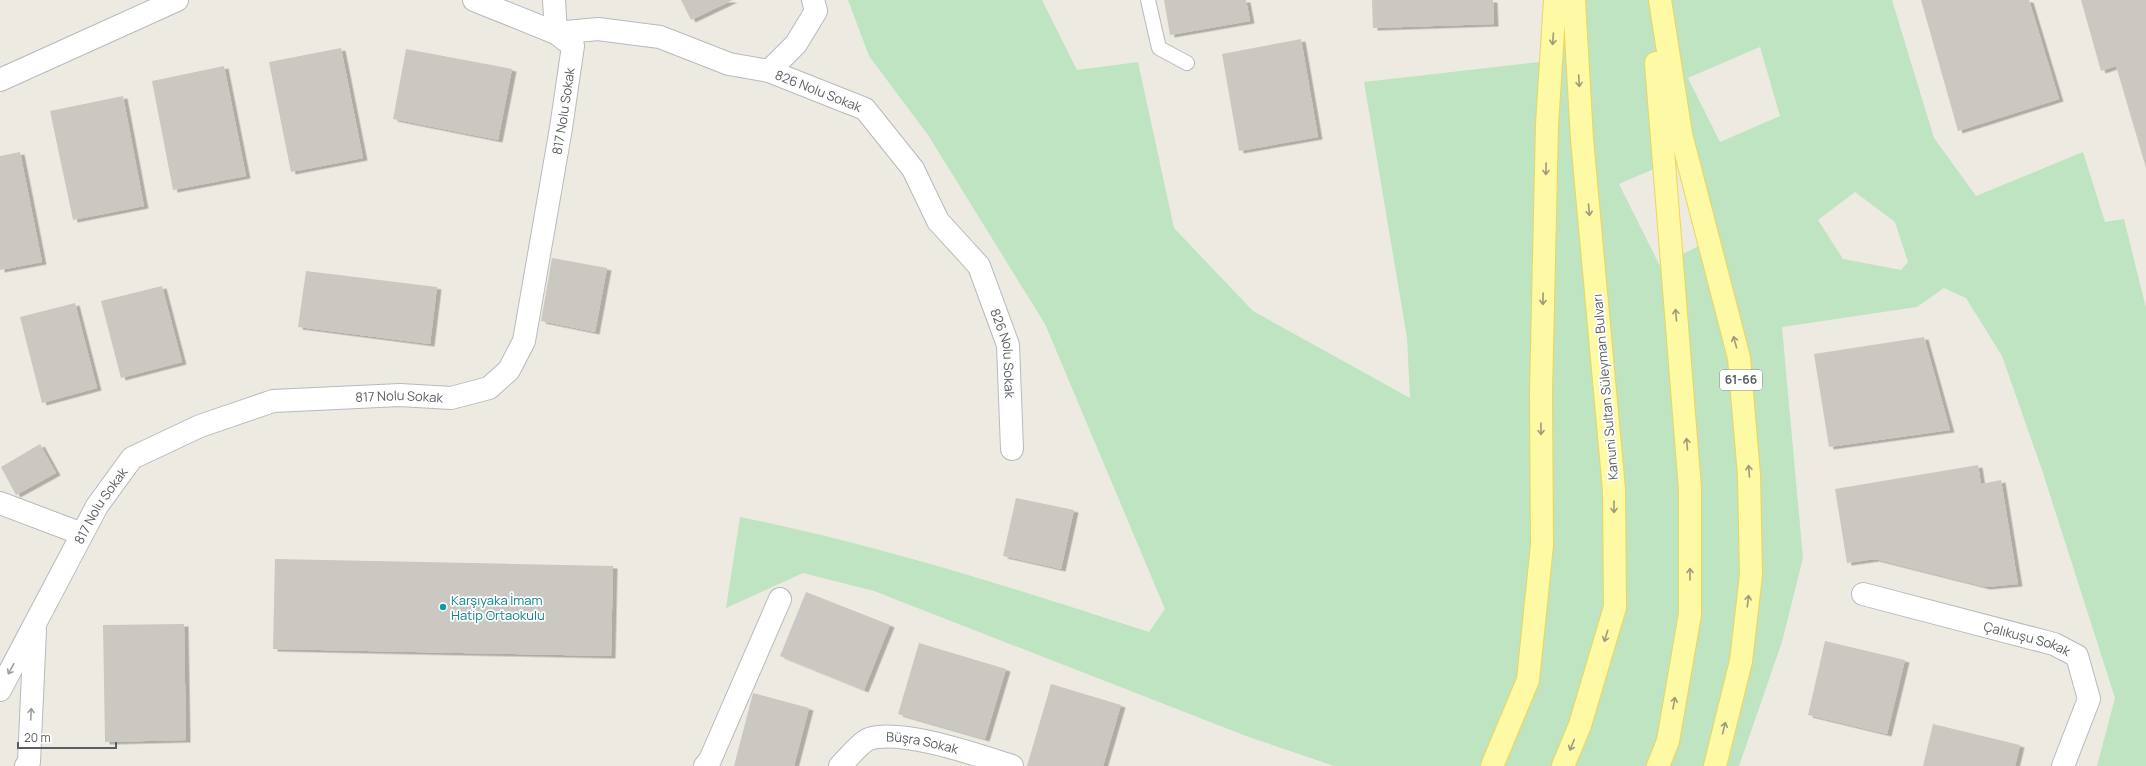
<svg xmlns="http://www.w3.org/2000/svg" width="2146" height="766" viewBox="0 0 2146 766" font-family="Manrope,sans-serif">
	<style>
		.green { fill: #bee4c2; fill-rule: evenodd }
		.building { fill: #cac8c1; filter: url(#shadow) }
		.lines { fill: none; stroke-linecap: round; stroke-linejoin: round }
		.lane-casing { stroke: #b7b9be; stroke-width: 16 }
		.street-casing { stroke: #b7b9be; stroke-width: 24 }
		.primary-casing { stroke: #efd558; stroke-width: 24 }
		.lane { stroke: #fff; stroke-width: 14 }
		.street { stroke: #fff; stroke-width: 22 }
		.primary { stroke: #fef9a5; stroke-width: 22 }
		.oneway { stroke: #9c9b7d }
		.oneway2 { stroke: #9c9ea1 }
		.culture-dot { fill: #0f9aa8; stroke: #fff; stroke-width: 1.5 }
		.labels { text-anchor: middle; stroke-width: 3.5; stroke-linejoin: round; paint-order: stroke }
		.shield { fill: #fff; stroke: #8c8e91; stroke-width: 1 }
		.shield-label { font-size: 12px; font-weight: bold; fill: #5a5d62 }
		.street-label { font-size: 13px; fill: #5a5d62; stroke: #fff }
		.culture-label { font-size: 13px; fill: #0d838f; stroke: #fff; text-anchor: start }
	</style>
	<defs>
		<filter id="shadow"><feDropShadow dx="4.5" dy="2.5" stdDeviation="0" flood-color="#0004"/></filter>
	</defs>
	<rect width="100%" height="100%" fill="#edebe1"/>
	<path class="green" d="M848,0H1042L1077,70L1138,62L1174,228L1253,311L1410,398L1407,338L1364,82L1556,60V0H1892L1934,138L1976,196L2083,152L2105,222L2124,219L2146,308V766H2097L2115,698L2042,470L2002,356L1966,298L1944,288L1917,307L1782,327L1803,558L1782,642L1739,766H1334L1246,736L874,591L803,573L726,608L740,517C879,545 1014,588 1149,632L1165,609L1045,324L928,135L869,56ZM1760,47L1780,116L1720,142L1688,78ZM1684,156L1716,237L1660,266L1619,184ZM1855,192L1895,222L1908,262L1901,270L1843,259L1818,220Z"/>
	<path class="building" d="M681,0H733L691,20Z
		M1164,0H1246L1250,21L1170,35Z
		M1372,0H1493L1494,24L1373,28Z
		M1921,0H2029L2059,99L1958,131Z
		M2081,0H2146V168L2116,66L2101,71Z
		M1301,39L1318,137L1239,151L1222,54Z
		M341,48L363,158L291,172L269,62Z
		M406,49L512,69L498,140L393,119Z
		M224,66L246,176L173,190L152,81Z
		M123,96L144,206L73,220L50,111Z
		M20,152L42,262L0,270V156Z
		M552,258L607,268L595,332L541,321Z
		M306,271L437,287L430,344L298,327Z
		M162,286L182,362L121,378L101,301Z
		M75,303L97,388L42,403L20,317Z
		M1924,337L1950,430L1829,447L1814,354Z
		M40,444L56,473L16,495L1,467Z
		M1978,465L1981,484L2001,480L2018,584L1986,587L1875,559L1847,563L1835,489Z
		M1016,498L1074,510L1061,569L1003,556Z
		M275,559L613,566L611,656L273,649Z
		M806,592L890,625L864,690L780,656Z
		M184,624L186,740L105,742L103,625Z
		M1825,641L1905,660L1887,734L1808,715Z
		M919,643L1006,669L985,739L898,714Z
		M1051,684L1121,705L1103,766H1027Z
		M753,693L809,708L794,766H734Z
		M1933,724L2020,745L2015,766H1923Z"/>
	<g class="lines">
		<g class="lane-casing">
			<path id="lane" d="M1148,0L1159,48L1187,63"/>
		</g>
		<g class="street-casing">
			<g id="street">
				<path id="s1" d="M474,0L556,33L598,29L660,37L729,64L769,71L865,109L913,169L938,221L979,266L1008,345L1012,449"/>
				<path d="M769,71L796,44L816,11L813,0"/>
				<path d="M0,80L177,0"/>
				<path d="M0,503L82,534"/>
				<path id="s2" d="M1863,594L2054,644L2077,656L2089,699L2063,766"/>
				<path id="s3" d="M0,690L97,506L132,458L200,426L273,401L400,395L451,398L489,388L509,370L524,341L561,128L573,46L556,33L554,0"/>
				<path d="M26,766L29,762L35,630"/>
				<path d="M705,766L710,760L780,599"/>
				<path id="s4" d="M840,766C847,759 861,742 869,739C901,728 980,756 1012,766"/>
			</g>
		</g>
		<g class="primary-casing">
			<path id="primary" d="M1660,0L1681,134L1739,358L1749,475L1751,575L1741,661L1715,766
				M1656,63L1690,489V614L1668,741L1658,766
				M1492,766L1528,680L1542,545L1541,393L1547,125L1555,0
				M1563,766L1580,725L1615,607L1614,490L1582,139L1574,0"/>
		</g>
		<use href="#lane" class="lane"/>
		<use href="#street" class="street"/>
		<use href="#primary" class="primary"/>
	</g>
	<defs><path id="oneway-shaft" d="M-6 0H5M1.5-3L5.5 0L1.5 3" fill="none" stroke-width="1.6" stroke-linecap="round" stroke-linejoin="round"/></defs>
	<g class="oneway">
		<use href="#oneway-shaft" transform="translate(1553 39) rotate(94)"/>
		<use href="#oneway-shaft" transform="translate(1579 81) rotate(87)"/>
		<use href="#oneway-shaft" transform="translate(1546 169) rotate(91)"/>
		<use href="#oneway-shaft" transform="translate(1589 210) rotate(85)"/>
		<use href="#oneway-shaft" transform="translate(1543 299) rotate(91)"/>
		<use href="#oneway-shaft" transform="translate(1676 315) rotate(-95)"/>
		<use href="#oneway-shaft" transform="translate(1735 342) rotate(-105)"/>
		<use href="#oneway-shaft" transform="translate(1541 429) rotate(89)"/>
		<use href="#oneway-shaft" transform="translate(1687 444) rotate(-95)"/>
		<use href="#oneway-shaft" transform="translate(1749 471) rotate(-94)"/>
		<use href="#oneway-shaft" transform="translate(1614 507) rotate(90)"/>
		<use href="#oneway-shaft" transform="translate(1690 574) rotate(-90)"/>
		<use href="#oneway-shaft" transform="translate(1748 601) rotate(-83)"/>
		<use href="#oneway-shaft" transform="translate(1606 636) rotate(107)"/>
		<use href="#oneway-shaft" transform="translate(1674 703) rotate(-80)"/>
		<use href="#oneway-shaft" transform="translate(1724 728) rotate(-76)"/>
		<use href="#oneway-shaft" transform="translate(1572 745) rotate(112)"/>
	</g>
	<g class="oneway2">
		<use href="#oneway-shaft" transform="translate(11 669) rotate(118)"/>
		<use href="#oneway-shaft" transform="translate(31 714) rotate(-87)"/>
	</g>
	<circle class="culture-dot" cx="443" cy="607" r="4"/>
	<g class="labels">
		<rect class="shield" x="1720" y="370" width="42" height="20" rx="3"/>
		<g class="shield-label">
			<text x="1741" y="384">61-66</text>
		</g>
		<g class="street-label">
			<text dy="5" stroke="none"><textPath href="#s1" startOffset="361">826 Nolu Sokak</textPath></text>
			<text dy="5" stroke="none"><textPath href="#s3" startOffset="930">817 Nolu Sokak</textPath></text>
			<text dy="5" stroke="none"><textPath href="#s1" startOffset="698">826 Nolu Sokak</textPath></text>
			<text transform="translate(1605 387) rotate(-95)" y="5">Kanuni Sultan Süleyman Bulvarı</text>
			<text dy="5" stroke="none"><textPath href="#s3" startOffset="546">817 Nolu Sokak</textPath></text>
			<text dy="5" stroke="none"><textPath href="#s3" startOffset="210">817 Nolu Sokak</textPath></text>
			<text dy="5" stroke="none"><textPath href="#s2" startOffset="170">Çalıkuşu Sokak</textPath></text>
			<text dy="5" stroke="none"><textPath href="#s4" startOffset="94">Büşra Sokak</textPath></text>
		</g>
		<g class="culture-label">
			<text x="451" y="605">Karşıyaka İmam<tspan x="451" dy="15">Hatip Ortaokulu</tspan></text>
		</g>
	</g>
	<path d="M18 742v6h98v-6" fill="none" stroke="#5a5d62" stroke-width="2"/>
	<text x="24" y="742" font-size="12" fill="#5a5d62" stroke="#ffffff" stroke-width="3" paint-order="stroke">20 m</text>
</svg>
